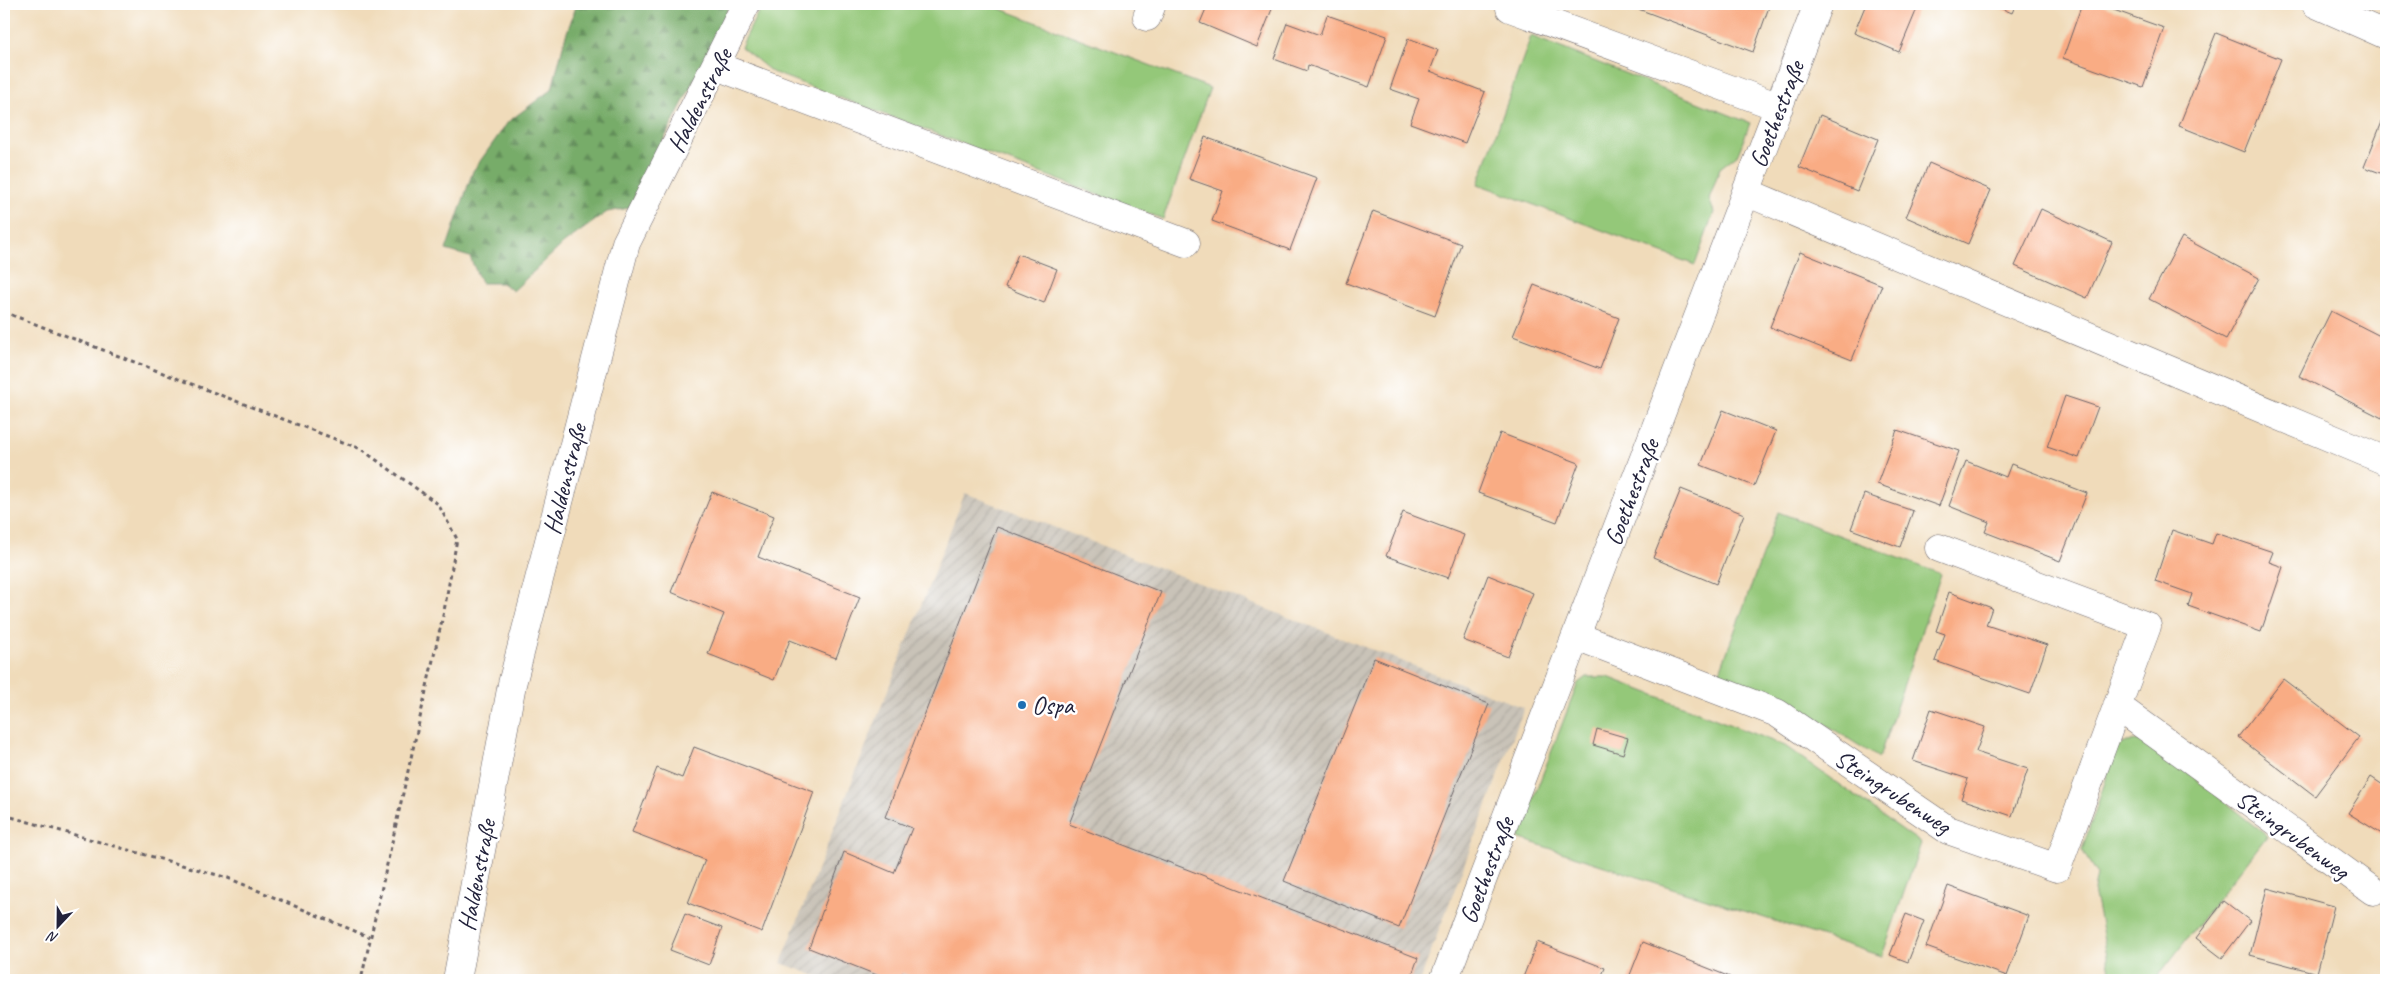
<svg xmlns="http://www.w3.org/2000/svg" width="2390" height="984" viewBox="0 0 2390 984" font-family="Caveat,sans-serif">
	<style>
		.industrial { fill: url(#industrial-furrows) }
		.green { fill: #94c879; stroke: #5b755a }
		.forest { fill: url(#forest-firs); stroke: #4c6752 }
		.building { fill: #f9ac84 }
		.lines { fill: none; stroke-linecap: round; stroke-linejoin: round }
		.minor-casing { stroke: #6a6367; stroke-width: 29 }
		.path { stroke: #6a6367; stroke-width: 3; stroke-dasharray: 4 4; stroke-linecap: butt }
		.minor { stroke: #fff; stroke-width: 28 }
		.poi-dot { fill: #1f6fb2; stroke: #fff; stroke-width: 2 }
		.labels { text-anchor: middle; stroke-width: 5; stroke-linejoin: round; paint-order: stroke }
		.street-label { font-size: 25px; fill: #22223b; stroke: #fff }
		.poi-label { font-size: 25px; fill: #22223b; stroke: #fff; text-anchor: start }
	</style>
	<defs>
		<pattern id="industrial-furrows" width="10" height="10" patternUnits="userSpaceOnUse" patternTransform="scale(1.25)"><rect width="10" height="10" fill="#c9c3b8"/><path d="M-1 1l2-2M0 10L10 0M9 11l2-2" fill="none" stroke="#aca79f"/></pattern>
		<pattern id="forest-firs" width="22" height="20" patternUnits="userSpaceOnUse" patternTransform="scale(1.25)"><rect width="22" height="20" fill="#77ac69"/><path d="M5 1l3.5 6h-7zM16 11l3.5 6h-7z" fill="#618c58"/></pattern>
	</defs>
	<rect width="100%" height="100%" fill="#fff"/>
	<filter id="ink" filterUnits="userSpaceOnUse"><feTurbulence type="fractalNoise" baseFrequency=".02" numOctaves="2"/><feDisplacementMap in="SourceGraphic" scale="10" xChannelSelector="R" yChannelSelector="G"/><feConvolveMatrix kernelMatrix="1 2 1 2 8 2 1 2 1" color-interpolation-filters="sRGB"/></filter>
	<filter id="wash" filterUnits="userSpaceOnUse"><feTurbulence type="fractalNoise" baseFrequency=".0096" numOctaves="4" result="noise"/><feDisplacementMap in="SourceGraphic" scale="20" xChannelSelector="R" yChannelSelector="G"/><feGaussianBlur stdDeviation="1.12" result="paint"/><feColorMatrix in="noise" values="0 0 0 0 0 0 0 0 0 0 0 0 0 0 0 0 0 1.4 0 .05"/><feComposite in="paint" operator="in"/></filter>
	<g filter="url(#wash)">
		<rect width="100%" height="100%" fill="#f0dbba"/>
		<path class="industrial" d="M965,493L1524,708L1420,980H827L781,963Z"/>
		<path class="green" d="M762,4H988L1210,88L1163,219L772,72L741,47Z
			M1531,36L1750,123L1738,154L1720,168L1709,199L1714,212L1695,265L1478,184Z
			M1778,512L1941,574L1879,758L1784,698L1719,674Z
			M1586,677H1608L1785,746L1921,843L1882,956L1518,838L1578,683Z
			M2141,741L2156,747L2267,836L2155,980H2112L2094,890L2097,875L2082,850L2117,747L2127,742Z"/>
		<path class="forest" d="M577,4H730L706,57L629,208L607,212L564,243L513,291L502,283H481L470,257L446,250L473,171L508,122L552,89L565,38Z"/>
		<g id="blocks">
			<path class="building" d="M1208,4H1274L1257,47L1200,23Z
				M1625,4H1770L1753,52Z
				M1866,4H1919L1899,52L1854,33Z
				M1991,4H2016L2012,13Z
				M2082,4H2097L2164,28L2143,87L2063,58Z
				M1327,15L1387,36L1369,87L1308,65L1307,71L1274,59L1287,23L1320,35Z
				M2216,33L2281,59L2244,152L2179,126Z
				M1408,39L1438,50L1430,71L1485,92L1465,143L1410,123L1419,99L1390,89Z
				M1820,115L1878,139L1857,191L1799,167Z
				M2384,117L2386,118V175L2364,167Z
				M1205,137L1317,178L1290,250L1212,221L1223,191L1189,179Z
				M1929,163L1991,190L1968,244L1906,217Z
				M2041,209L2112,242L2087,298L2015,266Z
				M1373,211L1461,244L1435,316L1346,283Z
				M2182,237L2259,278L2226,339L2149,299Z
				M1800,252L1882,285L1852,360L1770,327Z
				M1018,254L1057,269L1044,303L1005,287Z
				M1534,285L1619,318L1600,369L1513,336Z
				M2331,311L2386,339V410L2382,418L2299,376Z
				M2065,396L2098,407L2079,458L2047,447Z
				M1723,410L1776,431L1754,486L1701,465Z
				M1897,430L1959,451L1939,506L1877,484Z
				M1500,433L1579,463L1557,522L1478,493Z
				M1966,461L2006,477L2011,464L2087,493L2060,561L1985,532L1989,522L1949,506Z
				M1681,489L1744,514L1716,584L1653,558Z
				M712,492L774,516L758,557L860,597L836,658L790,640L774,680L708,654L724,614L671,592Z
				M1864,494L1913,511L1900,547L1851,529Z
				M1403,512L1464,535L1448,578L1386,556Z
				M997,527L1161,592L1069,824L1418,958L1410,980H921L902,973L900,980H889L809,948L844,852L894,873L912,828L885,817Z
				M2172,530L2212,544L2216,533L2273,552L2269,562L2283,567L2261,632L2188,606L2192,594L2155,581Z
				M1488,575L1533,593L1508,657L1463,640Z
				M1949,592L1992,608L1986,625L2047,645L2030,694L1935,661L1945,634L1936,631Z
				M1374,658L1489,704L1399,928L1284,881Z
				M2283,679L2359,737L2315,796L2238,737Z
				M1931,709L1985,727L1976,752L2028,769L2012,816L1961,799L1968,779L1913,761Z
				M1597,729L1628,738L1623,754L1593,745Z
				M694,747L814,792L762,932L688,903L705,860L632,832L657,768L682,778Z
				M2371,777L2386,787L2385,836L2348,813Z
				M1948,886L2029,916L2007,976L1926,947Z
				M2267,888L2334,906L2317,973L2250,955Z
				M2224,901L2250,921L2222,958L2196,938Z
				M685,914L722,928L709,965L670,950Z
				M1906,914L1924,921L1908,962L1890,955Z
				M1537,942L1605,968L1600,980H1522Z
				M1643,942L1730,977L1728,980H1628Z"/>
		</g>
	</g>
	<g filter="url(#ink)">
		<use href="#blocks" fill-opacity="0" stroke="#6a6367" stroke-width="1"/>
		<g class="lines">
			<g class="minor-casing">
				<path id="minor" d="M2316,4L2386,35
					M1510,8L1779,107
					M1147,17L1152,4
					M716,66L1186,243
					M1746,192L2386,461
					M1576,636L1777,713L1948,830L2057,868L2147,626L1939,548
					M2117,706L2373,891
					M457,980L512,684L626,243L746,4
					M1444,980L1818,4"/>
			</g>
			<path class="path" d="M4,312L361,449L438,504L457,539L444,611L361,980
				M4,815L228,878L369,937"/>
			<use href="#minor" class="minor"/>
		</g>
	</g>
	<circle class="poi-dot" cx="1022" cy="705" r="5"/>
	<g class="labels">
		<g class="street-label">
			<text transform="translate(699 100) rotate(-63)" y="9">Haldenstraße</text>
			<text transform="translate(1776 114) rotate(-69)" y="9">Goethestraße</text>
			<text transform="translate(564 479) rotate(-76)" y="9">Haldenstraße</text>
			<text transform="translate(1631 492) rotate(-69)" y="9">Goethestraße</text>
			<text transform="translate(1893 791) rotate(33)" y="9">Steingrubenweg</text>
			<text transform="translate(2293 834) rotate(36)" y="9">Steingrubenweg</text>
			<text transform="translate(1486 870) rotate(-69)" y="9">Goethestraße</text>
			<text transform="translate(476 875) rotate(-79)" y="9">Haldenstraße</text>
		</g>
		<g class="poi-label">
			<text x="1032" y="714">Ospa</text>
		</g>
	</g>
	<rect width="2390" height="984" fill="none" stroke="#fff" stroke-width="20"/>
	<g transform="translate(58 926) rotate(202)" stroke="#ffffff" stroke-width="4" paint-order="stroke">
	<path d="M0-4L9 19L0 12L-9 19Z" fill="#22223b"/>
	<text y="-8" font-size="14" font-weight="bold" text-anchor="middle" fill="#22223b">N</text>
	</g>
</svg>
